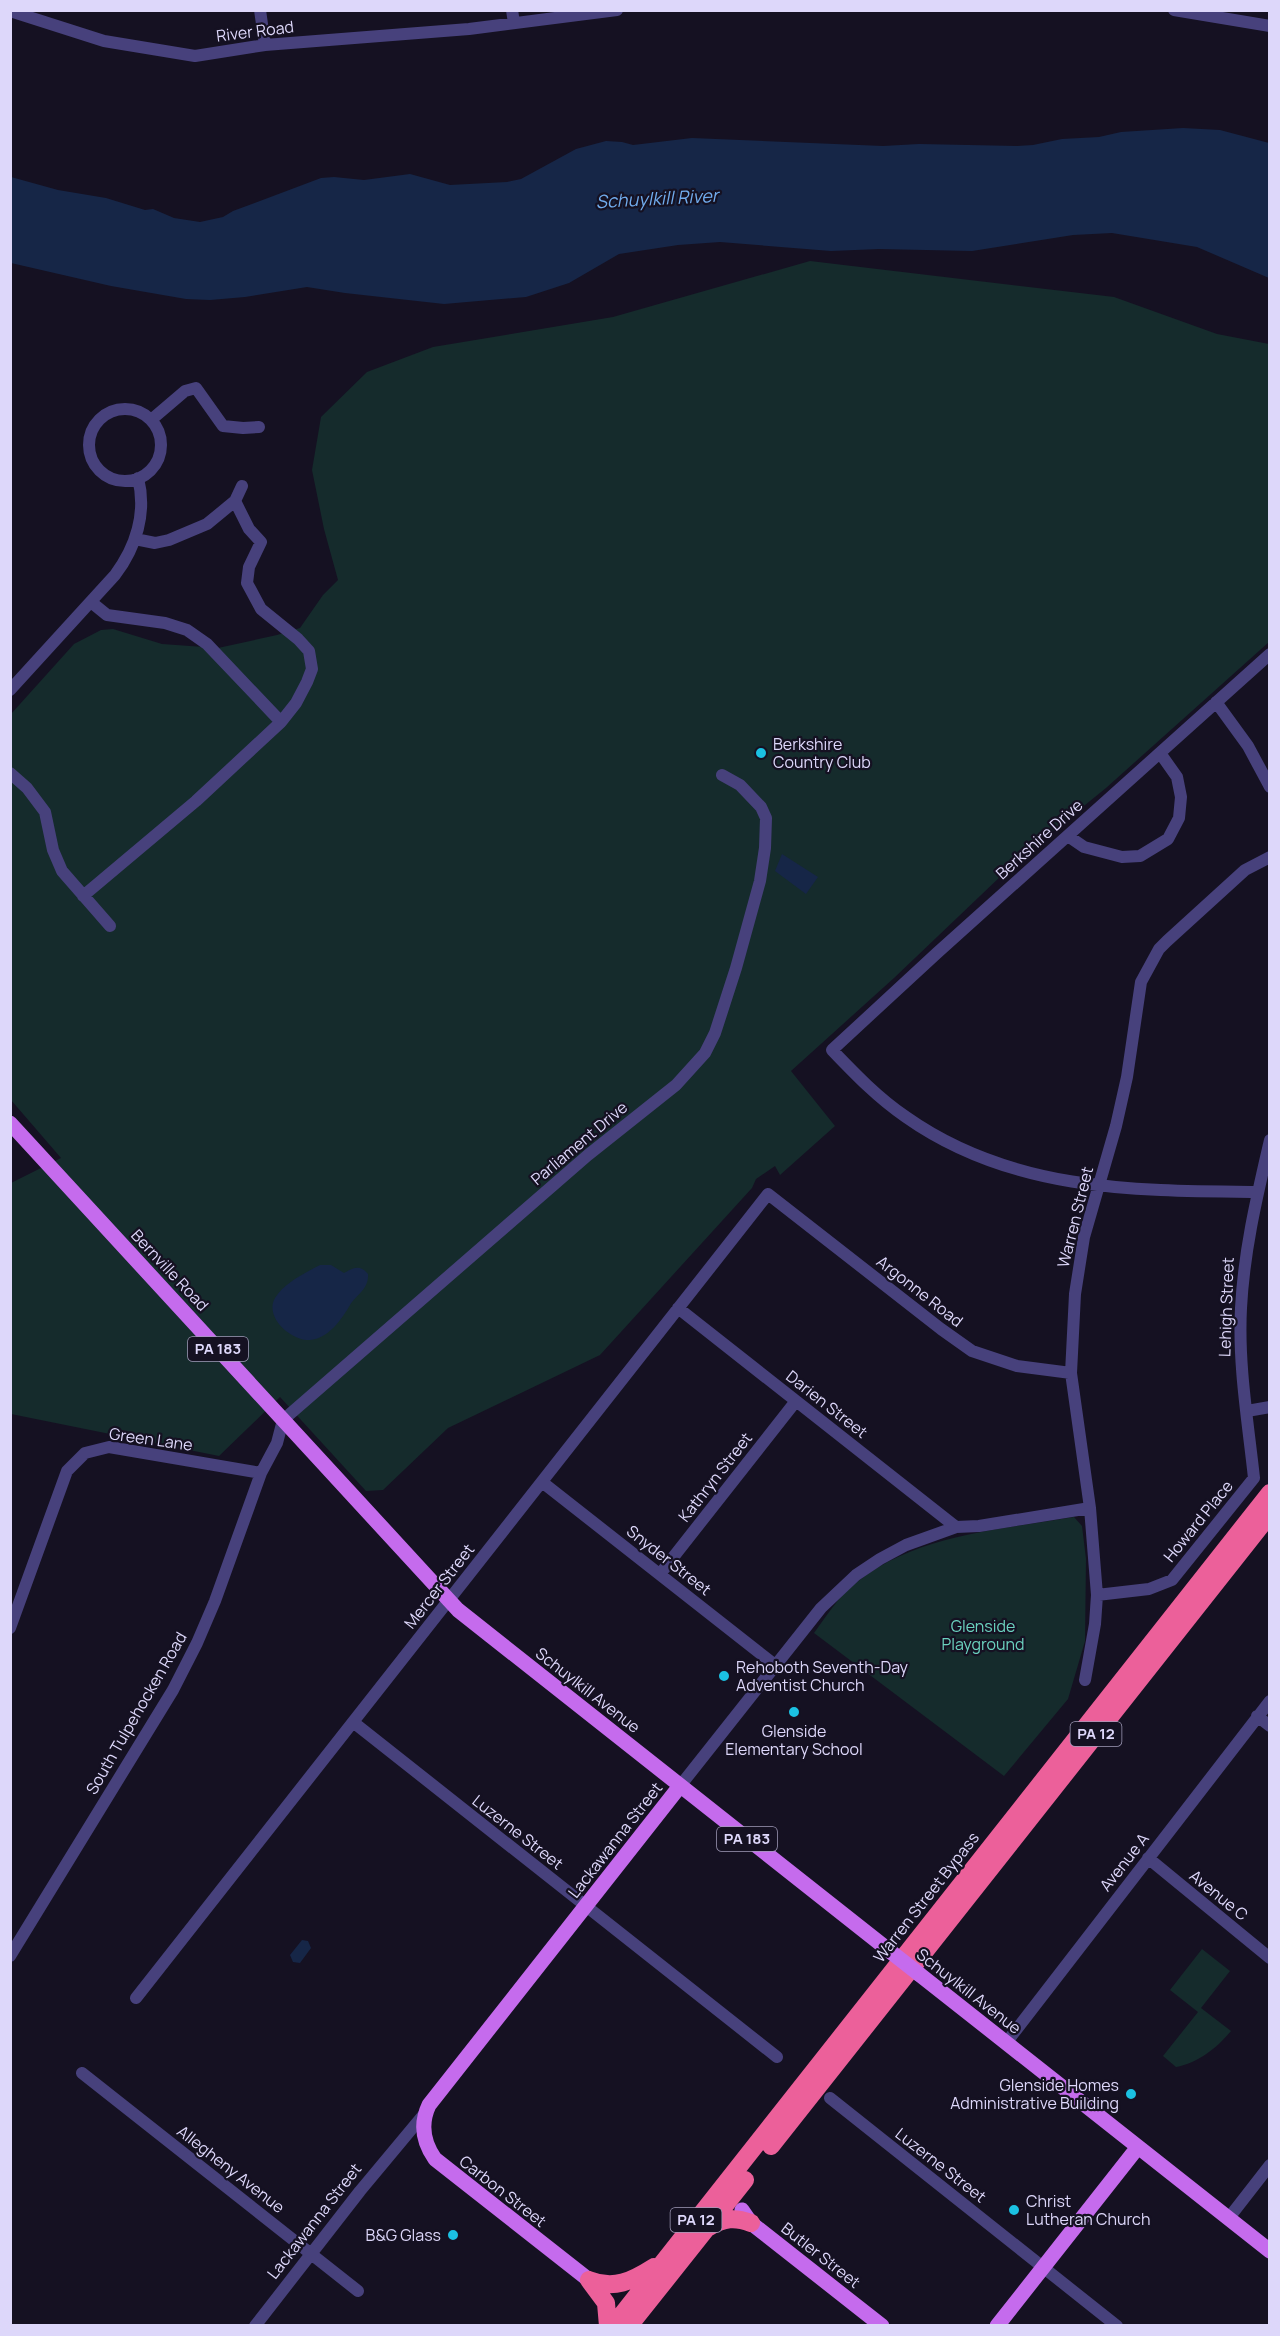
<svg xmlns="http://www.w3.org/2000/svg" width="1280" height="2336" viewBox="0 0 1280 2336" font-family="Manrope,sans-serif">
	<style>
		.green { fill: #152b2c }
		.water { fill: #162647 }
		.lines { fill: none; stroke-linecap: round; stroke-linejoin: round }
		.minor { stroke: #47417c; stroke-width: 12 }
		.major { stroke: #c56bed; stroke-width: 15 }
		.highway { stroke: #ec609a; stroke-width: 18 }
		.major-bridge { stroke: #c56bed; stroke-width: 15 }
		.poi-dot { fill: #1bc1e2; stroke: #151122; stroke-width: 2 }
		.labels { text-anchor: middle; stroke-width: 4.5; stroke-linejoin: round; paint-order: stroke }
		.shield { fill: #151122; stroke: #a19cb9; stroke-width: 1.5 }
		.shield-label { font-size: 15px; font-weight: bold; fill: #ddd7fa }
		.street-label { font-size: 16px; fill: #ddd7fa; stroke: #151122 }
		.poi-label { font-size: 16px; fill: #ddd7fa; stroke: #151122; text-anchor: start }
		.park-label { font-size: 16px; fill: #6bd2bf; stroke: #151122 }
		.water-label { font-size: 18px; font-style: italic; fill: #71acee; stroke: #151122 }
	</style>
	<rect width="100%" height="100%" fill="#151122"/>
	<path class="green" d="M810,261L1114,297L1217,334L1269,344V642L1106,788L1021,857L894,978L791,1071L835,1126L780,1175L775,1166L756,1179L752,1188L600,1355L448,1428L383,1490L366,1491L280,1397L219,1456L11,1414V1183L61,1158L11,1100V714L74,644L101,630L113,629L162,644L218,648L277,635L300,628L323,595L338,580L324,529L312,470L321,417L367,372L433,347L613,317Z
		M1074,1517L1082,1526L1086,1559L1085,1641L1068,1699L1004,1776L814,1633C822,1622 830,1610 839,1599C898,1535 994,1531 1074,1517Z
		M1202,1949L1230,1971L1201,2008L1231,2031C1217,2048 1198,2063 1176,2067L1163,2056L1198,2012L1170,1990Z"/>
	<path class="water" d="M1183,128L1220,130L1269,143V278L1197,247L1112,233L1073,235L972,251L879,249L831,251L720,242L678,245L619,254L569,283L526,297L444,304L345,293L307,287L245,297L210,300L186,299L111,286L11,263V177L58,190L106,198L145,210L153,209L174,218L200,222L223,217L233,211L321,178L334,177L364,180L410,174L450,185L507,182L521,179L576,149L606,141L622,142L633,145L692,138L883,146L919,144L1017,146L1033,145L1062,139L1099,137L1121,132Z
		M782,854L818,877L806,894L775,871Z
		M320,1265H331L344,1273C353,1268 360,1264 368,1274C369,1289 357,1294 350,1305C342,1319 328,1339 310,1340C291,1341 264,1317 275,1298C284,1283 305,1273 320,1265Z
		M302,1940L308,1941L311,1948L300,1963L293,1962L290,1955Z"/>
	<g class="lines">
		<path class="minor" d="M260,10L265,45
			M512,10L514,23
			M1174,10L1270,26
			M10,11L104,41L195,56L265,45L469,29L617,10
			M89 445a36 36 0 1 1 72 0a36 36 0 1 1-72 0Z
			M151,420L185,391L196,388L223,426L243,428L259,427
			M135,539L155,543L169,540L207,524L235,501L242,486
			M91,602L107,615L165,623L187,630L207,644L281,722
			M10,690L115,575C136,547 147,513 138,478
			M1216,702L1248,746L1270,787
			M10,773L27,788L45,812L53,850L62,871L110,926
			M1068,836L1084,847L1122,857L1140,856L1168,839L1179,818L1181,797L1177,777L1160,753
			M83,896L196,801L281,722L296,703L307,682L312,669L309,651L298,639L261,609L247,583L249,567L261,542L249,529L235,501
			M1256,1192C1133,1191 1011,1191 906,1117C878,1098 855,1074 832,1050L937,953L1270,654
			M678,1308L956,1527
			M1247,1411L1270,1407
			M542,1482L775,1665
			M660,1574L796,1401
			M1097,1595L1149,1589L1172,1580L1254,1478C1248,1422 1238,1365 1241,1308C1244,1250 1257,1196 1270,1140
			M10,1628L67,1471L85,1453L109,1447L261,1473
			M1085,1680L1095,1624L1097,1595L1090,1508L1071,1373L1075,1294L1084,1237L1116,1126L1127,1077L1141,982L1159,949L1167,941L1245,870L1270,857
			M1257,1716L1270,1726
			M353,1722L777,2057
			M680,1786L821,1608L856,1575L880,1559L906,1545L956,1527L979,1526L1090,1508
			M1148,1858L1270,1958
			M10,1956L173,1690L197,1643L215,1601L261,1473L277,1443L283,1420L588,1155L676,1085L705,1053L715,1033L736,968L760,881L765,848L766,818L761,807L740,785L722,775
			M136,1998L768,1194L941,1329L972,1351L1017,1366L1071,1373
			M1006,2043L1270,1701
			M82,2073L358,2291
			M830,2098L1117,2326
			M1228,2219L1270,2165
			M255,2326L360,2191L425,2113"/>
		<path class="major" d="M10,1123L458,1610L891,1952
			M919,1974L1270,2251
			M742,2210L751,2223L882,2326
			M589,2280L435,2159C423,2142 420,2124 429,2105L680,1786
			M997,2326L1138,2147"/>
		<path class="highway" d="M771,2146L1270,1514
			M709,2227C724,2218 735,2217 751,2223
			M589,2280C614,2290 632,2281 654,2267
			M589,2280L606,2303L608,2326
			M613,2326L1270,1493
			M629,2326L745,2180"/>
		<path class="major-bridge" d="M891,1952L919,1974"/>
	</g>
	<g class="poi-dot">
		<circle cx="761" cy="753" r="6"/>
		<circle cx="724" cy="1676" r="6"/>
		<circle cx="794" cy="1712" r="6"/>
		<circle cx="1131" cy="2094" r="6"/>
		<circle cx="1014" cy="2210" r="6"/>
		<circle cx="453" cy="2235" r="6"/>
	</g>
	<g class="labels">
		<g class="shield">
			<rect x="188" y="1337" width="60" height="24" rx="4.5"/>
			<rect x="1070.5" y="1722" width="51" height="24" rx="4.5"/>
			<rect x="717" y="1827" width="60" height="24" rx="4.5"/>
			<rect x="670.5" y="2208" width="51" height="24" rx="4.5"/>
		</g>
		<g class="shield-label">
			<text x="218" y="1354">PA 183</text>
			<text x="1096" y="1739">PA 12</text>
			<text x="747" y="1844">PA 183</text>
			<text x="696" y="2225">PA 12</text>
		</g>
		<g class="street-label">
			<text transform="translate(255 31) rotate(-7)" y="6">River Road</text>
			<text transform="translate(1039 839) rotate(-42)" y="6">Berkshire Drive</text>
			<text transform="translate(579 1143) rotate(-40)" y="6">Parliament Drive</text>
			<text transform="translate(1075 1217) rotate(-76)" y="6">Warren Street</text>
			<text transform="translate(170 1270) rotate(47)" y="6">Bernville Road</text>
			<text transform="translate(920 1291) rotate(38)" y="6">Argonne Road</text>
			<text transform="translate(1226 1307) rotate(-88)" y="6">Lehigh Street</text>
			<text transform="translate(827 1404) rotate(38)" y="6">Darien Street</text>
			<text transform="translate(151 1439) rotate(8)" y="6">Green Lane</text>
			<text transform="translate(715 1477) rotate(-52)" y="6">Kathryn Street</text>
			<text transform="translate(1198 1521) rotate(-51)" y="6">Howard Place</text>
			<text transform="translate(669 1560) rotate(38)" y="6">Snyder Street</text>
			<text transform="translate(439 1586) rotate(-52)" y="6">Mercer Street</text>
			<text transform="translate(588 1690) rotate(38)" y="6">Schuylkill Avenue</text>
			<text transform="translate(136 1713) rotate(-60)" y="6">South Tulpehocken Road</text>
			<text transform="translate(518 1832) rotate(38)" y="6">Luzerne Street</text>
			<text transform="translate(615 1840) rotate(-52)" y="6">Lackawanna Street</text>
			<text transform="translate(1124 1862) rotate(-52)" y="6">Avenue A</text>
			<text transform="translate(1219 1895) rotate(39)" y="6">Avenue C</text>
			<text transform="translate(926 1897) rotate(-52)" y="6">Warren Street Bypass</text>
			<text transform="translate(969 1991) rotate(38)" y="6">Schuylkill Avenue</text>
			<text transform="translate(941 2165) rotate(38)" y="6">Luzerne Street</text>
			<text transform="translate(231 2169) rotate(38)" y="6">Allegheny Avenue</text>
			<text transform="translate(503 2191) rotate(38)" y="6">Carbon Street</text>
			<text transform="translate(314 2221) rotate(-52)" y="6">Lackawanna Street</text>
			<text transform="translate(821 2255) rotate(38)" y="6">Butler Street</text>
		</g>
		<g class="poi-label">
			<text x="773" y="750">Berkshire<tspan x="773" dy="18">Country Club</tspan></text>
			<text x="736" y="1673">Rehoboth Seventh-Day<tspan x="736" dy="18">Adventist Church</tspan></text>
			<text x="794" y="1737" text-anchor="middle">Glenside<tspan x="794" dy="18">Elementary School</tspan></text>
			<text x="1119" y="2091" text-anchor="end">Glenside Homes<tspan x="1119" dy="18">Administrative Building</tspan></text>
			<text x="1026" y="2207">Christ<tspan x="1026" dy="18">Lutheran Church</tspan></text>
			<text x="441" y="2241" text-anchor="end">B&amp;G Glass</text>
		</g>
		<g class="park-label">
			<text x="983" y="1632">Glenside<tspan x="983" dy="18">Playground</tspan></text>
		</g>
		<g class="water-label">
			<text transform="translate(657 199) rotate(-3)" y="6">Schuylkill River</text>
		</g>
	</g>
	<rect width="1280" height="2336" fill="none" stroke="#ddd7fa" stroke-width="24"/>
</svg>
